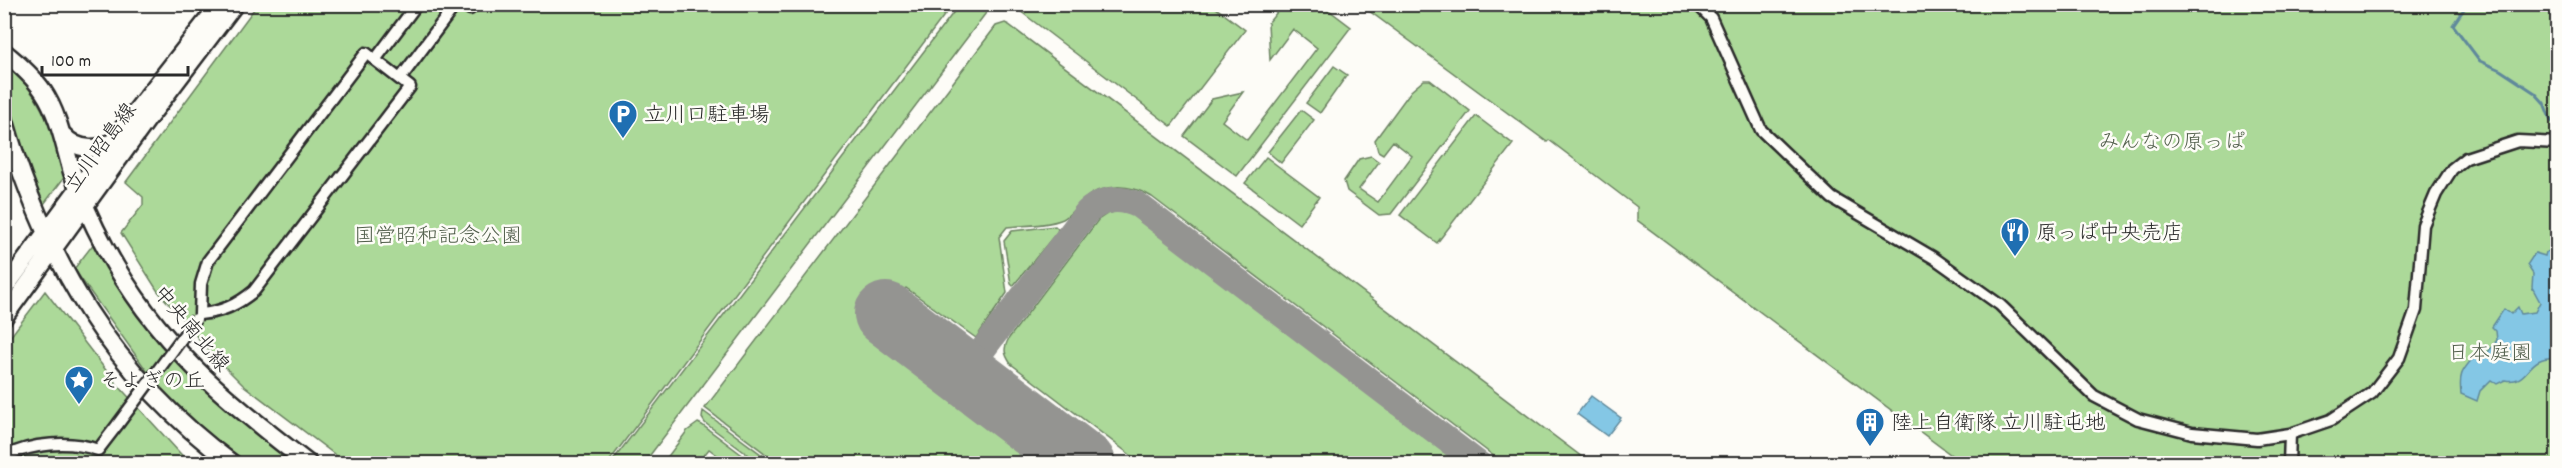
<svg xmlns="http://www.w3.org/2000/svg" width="2562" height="468" viewBox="0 0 2562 468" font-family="Dekko,'Klee One',sans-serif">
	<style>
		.green { fill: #acd999; stroke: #6c8262; stroke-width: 1.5 }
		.water { fill: #84c7e5; stroke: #60899b; stroke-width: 1.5 }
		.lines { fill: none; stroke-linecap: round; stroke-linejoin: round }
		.stream { stroke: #60899b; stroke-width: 3 }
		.taxiway { stroke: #949491; stroke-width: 26 }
		.runway { stroke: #949491; stroke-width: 64 }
		.street-casing { stroke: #2b2b2b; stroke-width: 15 }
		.secondary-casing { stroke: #2b2b2b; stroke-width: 21 }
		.street { stroke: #fdfcf7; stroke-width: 10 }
		.secondary { stroke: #fdfcf7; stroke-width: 16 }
		.street-bridge-casing { stroke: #2b2b2b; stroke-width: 15; stroke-linecap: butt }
		.street-bridge { stroke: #fdfcf7; stroke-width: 10 }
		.labels { text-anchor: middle; stroke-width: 5; stroke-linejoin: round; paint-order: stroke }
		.poi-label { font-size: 21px; fill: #2b2b2b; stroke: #fdfcf7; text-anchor: start }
		.park-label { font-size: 21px; fill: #525f4c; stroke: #fdfcf7 }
		.street-label { font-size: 21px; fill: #2b2b2b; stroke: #fdfcf7 }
	</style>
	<rect width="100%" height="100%" fill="#fdfcf7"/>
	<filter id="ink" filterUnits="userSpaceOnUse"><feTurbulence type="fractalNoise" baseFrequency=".0167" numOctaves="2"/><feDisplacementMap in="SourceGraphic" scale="12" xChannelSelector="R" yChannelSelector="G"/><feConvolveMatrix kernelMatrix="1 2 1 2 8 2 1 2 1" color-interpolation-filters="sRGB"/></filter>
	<g filter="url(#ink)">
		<path class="green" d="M1016,4L1212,5L1245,30L1171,126L1016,8Z
			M257,5H952L608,463H346L243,385L211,353L157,290L121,233L143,205V197L126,182Z
			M959,5H992L644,463H611Z
			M1283,5H1322L1351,27L1237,176L1184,136L1212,99L1243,92L1222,121L1247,140L1317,48L1293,29L1270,60L1268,23Z
			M1361,5H2557V463H1962L1637,220V207L1549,140L1547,142Z
			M1005,23L1009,25L1590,463H1503L1152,197C1131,184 1103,182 1083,200C1076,206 1071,215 1063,219C1047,226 1024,225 1007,227L999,237L1007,293L976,338L906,288L868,337L1033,463H778L705,408L996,26Z
			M4,61C43,97 50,126 66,175L41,208L21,154L5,98Z
			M1334,66L1347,75L1320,113L1306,103Z
			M1424,80H1430L1470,111L1391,214L1379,215L1347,191L1344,181L1359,159L1371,156L1379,162L1359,189L1378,202L1412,156L1393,141L1383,154L1378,151L1375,140L1411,91Z
			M1301,110L1314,120L1281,163L1268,152Z
			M1476,116L1513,144L1437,243L1400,215Z
			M1266,157L1319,197L1299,224L1245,183Z
			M1118,211L1129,213L1139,218L1462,463H1141L1011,364C1004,354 1003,349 1009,338L1098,220L1107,214Z
			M1055,226L1058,229L1057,232L1013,286L1011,284L1004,241L1012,231Z
			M95,242L154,332L300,463H244L211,439L162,392L74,269Z
			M45,291L115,382L189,463H5L4,345Z
			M703,411L773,463H759L705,423L702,418Z
			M698,423L702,425L753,463H728L709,449L698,463H663L687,431Z"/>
		<path class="water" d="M2557,248V358C2525,354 2531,385 2505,380L2497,384L2491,380L2480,391L2477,401L2461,394C2459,375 2461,372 2473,358L2486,355L2497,340L2496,331L2492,327L2504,309L2511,314L2518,307L2521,314L2535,312L2540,302L2532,287L2533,274L2527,265L2535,253L2545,256L2546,252Z
			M1591,396L1621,418L1607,436L1577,414Z"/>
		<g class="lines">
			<path class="stream" d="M2473,4L2464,9L2453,25L2480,61L2500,70L2535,93L2544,103L2551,121L2558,125"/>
			<path class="taxiway" d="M965,373L1087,212C1103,198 1120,197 1138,205L1479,464"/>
			<path class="runway" d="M886,314L1084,464"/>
			<g class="street-casing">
				<path id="street" d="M464,4L470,9L474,4
					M1697,4L1711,18L1761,130L1832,198L1934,258L2000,305L2094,396L2138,419L2192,433L2257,439L2290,434L2331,420L2372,393L2399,358L2416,310L2423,225L2436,194L2452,169L2466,158L2518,141L2558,143
					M366,53L410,87L254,291C237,305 222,312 200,314L201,284L208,261Z
					M375,60L417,4
					M400,79L456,4
					M4,457C31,443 70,440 98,450L118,424
					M2289,464L2290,434"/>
			</g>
			<g class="secondary-casing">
				<path id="secondary" d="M4,52C19,64 33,76 43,91C59,115 64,145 72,172C81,198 92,223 105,247C155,342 225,400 309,464
					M4,118C44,259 113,376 233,464
					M62,134C77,151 95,152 114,141
					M4,289L132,116L220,4
					M4,317L147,120L235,4"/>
			</g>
			<use href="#street" class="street"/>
			<use href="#secondary" class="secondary"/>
			<g class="street-bridge-casing">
				<path id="street-bridge" d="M118,424L196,319"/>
			</g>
			<use href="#street-bridge" class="street-bridge"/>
		</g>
	</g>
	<defs>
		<g id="parking-pin" transform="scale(1.5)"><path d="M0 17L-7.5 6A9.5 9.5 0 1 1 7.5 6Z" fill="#1f6fb2" stroke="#fdfcf7"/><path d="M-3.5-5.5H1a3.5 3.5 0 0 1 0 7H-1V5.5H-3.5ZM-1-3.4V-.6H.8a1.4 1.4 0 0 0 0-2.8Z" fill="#fff"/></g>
		<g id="restaurant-pin" transform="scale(1.5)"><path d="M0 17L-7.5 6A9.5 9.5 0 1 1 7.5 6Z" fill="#1f6fb2" stroke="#fdfcf7"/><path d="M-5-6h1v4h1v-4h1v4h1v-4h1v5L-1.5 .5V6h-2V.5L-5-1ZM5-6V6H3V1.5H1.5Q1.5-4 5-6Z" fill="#fff"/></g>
		<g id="sight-pin" transform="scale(1.5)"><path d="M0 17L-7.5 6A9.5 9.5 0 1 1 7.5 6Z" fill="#1f6fb2" stroke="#fdfcf7"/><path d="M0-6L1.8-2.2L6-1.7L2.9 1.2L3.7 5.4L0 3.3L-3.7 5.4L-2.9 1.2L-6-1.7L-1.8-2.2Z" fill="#fff"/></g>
		<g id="building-pin" transform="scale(1.5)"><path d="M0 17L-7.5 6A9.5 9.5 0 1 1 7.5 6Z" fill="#1f6fb2" stroke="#fdfcf7"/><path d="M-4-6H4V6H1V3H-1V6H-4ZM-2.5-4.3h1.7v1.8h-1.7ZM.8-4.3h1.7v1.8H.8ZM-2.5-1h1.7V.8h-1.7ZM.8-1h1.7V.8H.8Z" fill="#fff"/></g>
	</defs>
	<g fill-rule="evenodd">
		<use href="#parking-pin" x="623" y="114"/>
		<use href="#restaurant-pin" x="2015" y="232"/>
		<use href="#sight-pin" x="79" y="380"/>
		<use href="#building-pin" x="1870" y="422"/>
	</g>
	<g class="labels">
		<g class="poi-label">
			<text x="644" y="121">立川口駐車場</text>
			<text x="2036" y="239">原っぱ中央売店</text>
			<text x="100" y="387">そよぎの丘</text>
			<text x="1891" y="429">陸上自衛隊 立川駐屯地</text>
		</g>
		<g class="park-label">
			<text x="2172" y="148">みんなの原っぱ</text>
			<text x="438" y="242">国営昭和記念公園</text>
			<text x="2490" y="359">日本庭園</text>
		</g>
		<g class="street-label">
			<text transform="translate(100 147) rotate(-54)" y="7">立川昭島線</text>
			<text transform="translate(192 328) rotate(50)" y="7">中央南北線</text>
		</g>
	</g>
	<rect width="2562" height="468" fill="none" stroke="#fdfcf7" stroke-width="24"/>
	<rect x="12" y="12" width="2538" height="444" fill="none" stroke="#2b2b2b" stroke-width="2" filter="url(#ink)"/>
	<path d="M42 66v9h146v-9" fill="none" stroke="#2b2b2b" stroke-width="3"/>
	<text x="51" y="66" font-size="18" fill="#2b2b2b" stroke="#fdfcf7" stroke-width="4.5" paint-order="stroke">100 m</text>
</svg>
